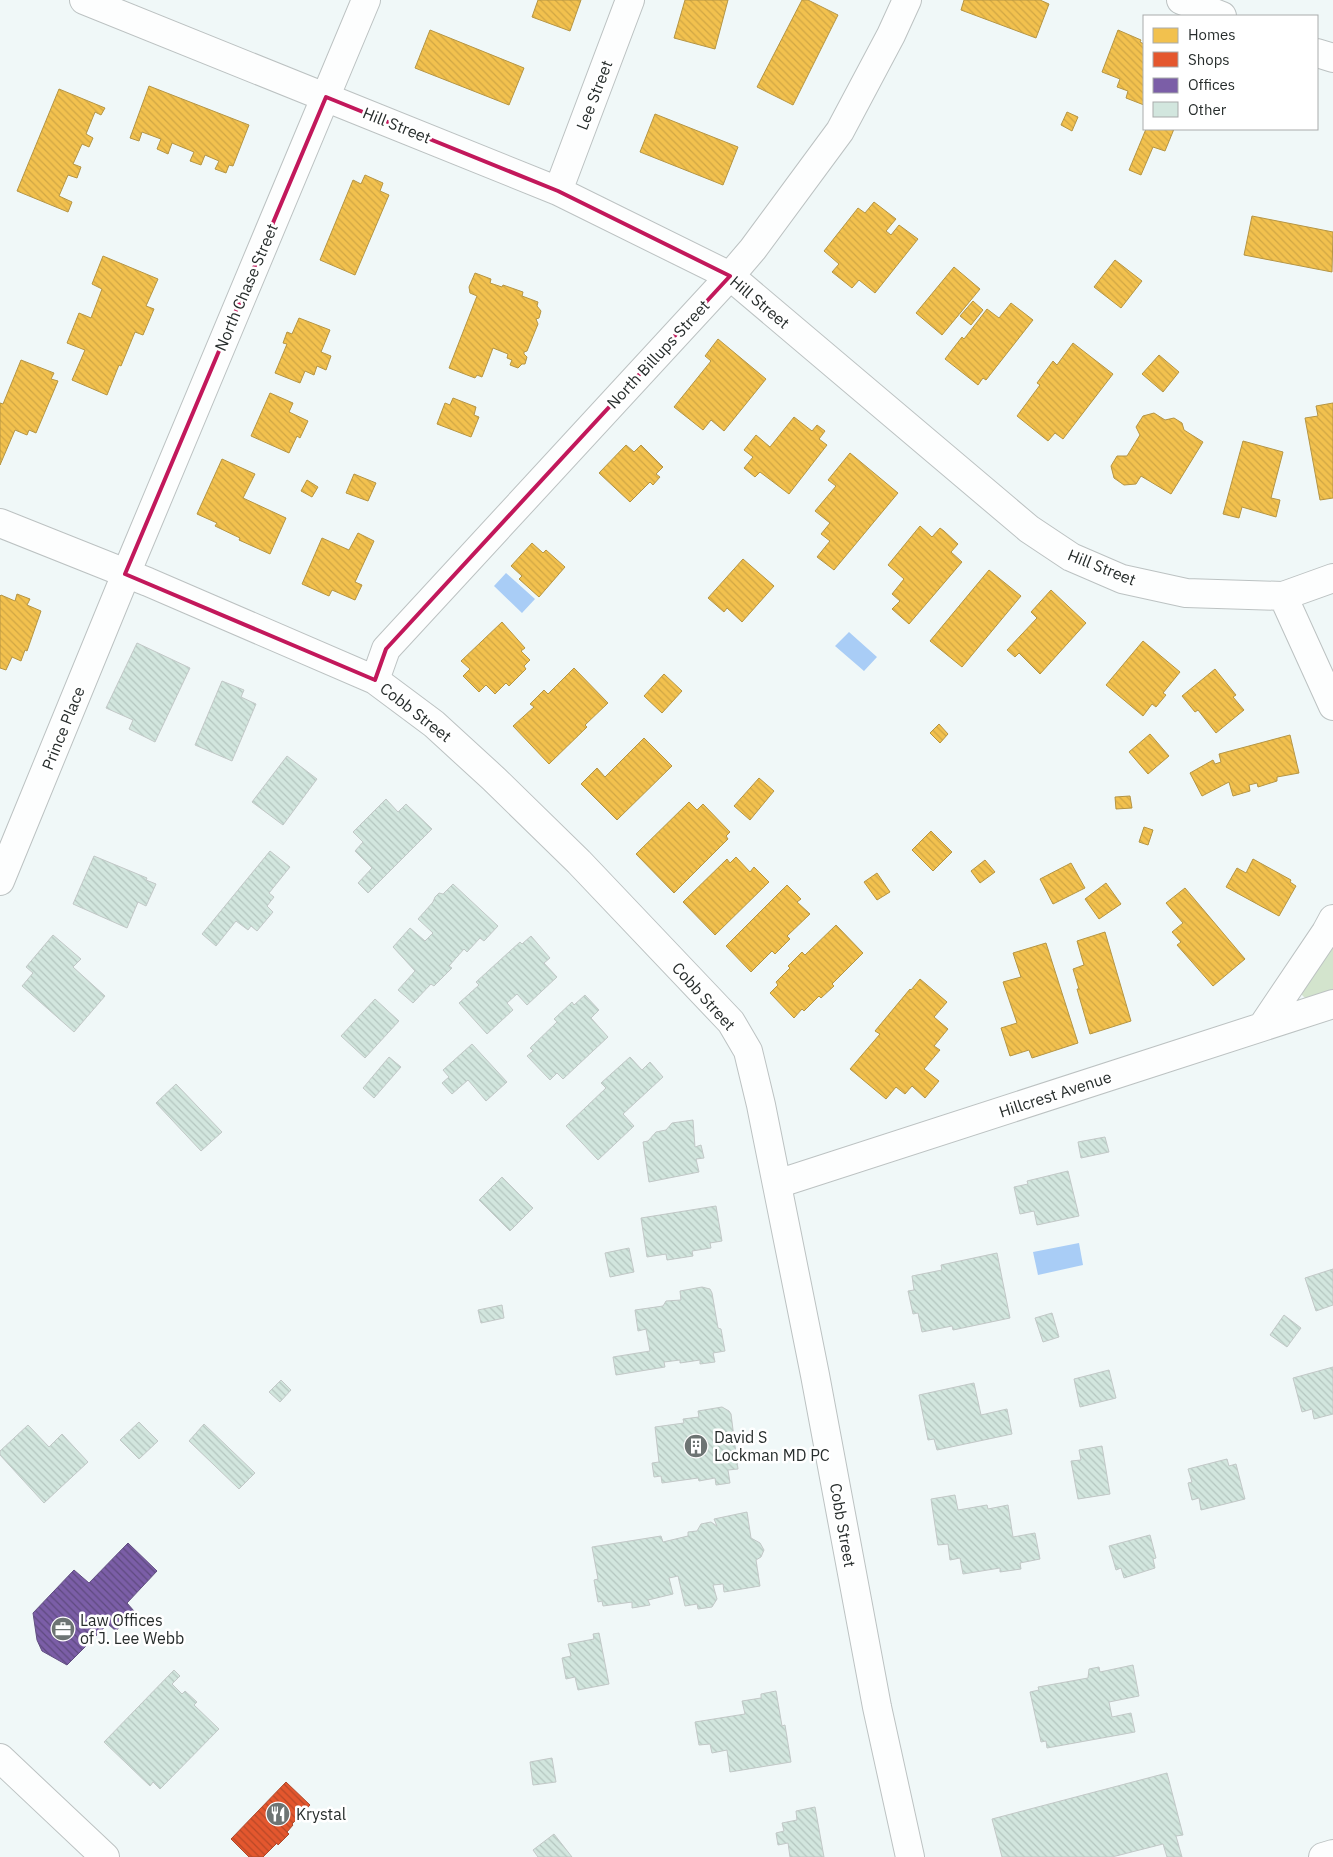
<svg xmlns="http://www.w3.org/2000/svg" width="1333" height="1857" viewBox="0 0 1333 1857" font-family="'IBM Plex Sans',sans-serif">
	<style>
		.green { fill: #d3e4cd }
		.water { fill: #a9cdf6 }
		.homes { fill: url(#homes-back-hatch); stroke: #b59544 }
		.shops { fill: url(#shops-back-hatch); stroke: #ab4a2d }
		.offices { fill: url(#offices-back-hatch); stroke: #624f82 }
		.building { fill: url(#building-back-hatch); stroke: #c2c8c7 }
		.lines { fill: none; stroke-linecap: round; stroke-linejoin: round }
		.minor-casing { stroke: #bcc2c2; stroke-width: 30 }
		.tertiary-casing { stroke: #bcc2c2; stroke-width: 30 }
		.secondary-casing { stroke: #bcc2c2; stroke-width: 30 }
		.minor { stroke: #fdfefe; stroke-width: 28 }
		.tertiary { stroke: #fdfefe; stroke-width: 28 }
		.secondary { stroke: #fdfefe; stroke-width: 28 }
		.marked { fill: none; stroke: #c2185b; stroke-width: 4; stroke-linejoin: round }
		.labels { text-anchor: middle; stroke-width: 5; stroke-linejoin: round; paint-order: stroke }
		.street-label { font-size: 16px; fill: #272d2c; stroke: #fff }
		.poi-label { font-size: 16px; fill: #272d2c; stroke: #fff; text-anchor: start }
	</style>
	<defs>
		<pattern id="homes-back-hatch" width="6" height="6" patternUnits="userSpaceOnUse" patternTransform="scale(1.25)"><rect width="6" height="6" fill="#f2c14e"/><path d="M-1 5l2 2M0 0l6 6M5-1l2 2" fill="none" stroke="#d0a644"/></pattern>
		<pattern id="shops-back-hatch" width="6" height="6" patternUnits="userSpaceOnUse" patternTransform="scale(1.25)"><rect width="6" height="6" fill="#e4572e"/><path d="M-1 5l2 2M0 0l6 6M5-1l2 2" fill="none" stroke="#b94827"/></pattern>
		<pattern id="offices-back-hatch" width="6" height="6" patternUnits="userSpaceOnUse" patternTransform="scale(1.25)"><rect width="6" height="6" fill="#7b5ea7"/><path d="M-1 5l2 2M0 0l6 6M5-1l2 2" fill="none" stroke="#5f4a80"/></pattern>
		<pattern id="building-back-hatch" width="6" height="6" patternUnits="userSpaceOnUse" patternTransform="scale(1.25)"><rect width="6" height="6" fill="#d2e6de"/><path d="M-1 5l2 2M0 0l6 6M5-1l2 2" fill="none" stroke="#b4c6bf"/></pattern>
	</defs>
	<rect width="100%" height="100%" fill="#f0f8f8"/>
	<path class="green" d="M1333,948V990L1305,998L1302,995V989Z"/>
	<path class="water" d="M506,573L535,599L522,613L494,586Z
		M849,632L877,657L864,671L835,646Z
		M1079,1243L1083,1265L1038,1275L1033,1252Z"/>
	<path class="homes" d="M538,0H581L570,31L532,17Z
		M685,0H728L715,49L674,38Z
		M802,0H808L838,15L793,105L757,87Z
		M964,0H1040L1049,4L1036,38L961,10Z
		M430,30L524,68L509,105L415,68Z
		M1118,30L1141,40L1140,42L1144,44V105L1126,98L1128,91L1117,87L1120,79L1102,72Z
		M149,86L249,125L233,166L229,165L226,173L215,169L219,161L205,155L201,165L190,161L194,152L172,143L168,154L157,149L161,139L142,132L139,141L130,138Z
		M59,89L105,108L101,115L95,112L86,134L93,138L89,147L82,144L73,164L81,167L77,178L68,175L59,196L72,202L68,212L17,191Z
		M1067,112L1078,117L1072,131L1061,125Z
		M655,114L738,147L723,185L640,152Z
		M1146,129H1174L1165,151L1153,147L1141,175L1129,170Z
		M365,175L383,183L380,191L389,195L355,275L320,260L353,180L361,184Z
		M874,202L896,219L886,231L891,235L899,225L918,239L875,293L859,280L852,288L832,272L839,264L824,251L858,208L865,213Z
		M1252,216L1333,232L1332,272L1244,255Z
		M103,256L158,279L146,306L154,309L143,335L135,332L121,366L119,365L107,395L72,380L85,350L67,343L79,313L91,318L102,289L92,284Z
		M1115,260L1142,281L1121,308L1094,287Z
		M954,267L980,289L942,335L916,313Z
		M475,273L491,279L490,283L502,287L503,285L523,292L522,296L538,302L537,306L541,311L539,318L536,319L538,324L527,351L524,352V354L527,357L525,364H522L518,368L510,365L512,360L507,358L508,354L493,348L482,377L477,375L475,378L449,368L477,296L470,293L469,287Z
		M973,301L983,310L971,325L960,316Z
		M1011,303L1033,320L986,380L983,378L978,385L945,359L962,337L964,339L987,309L999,318Z
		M299,318L330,330L321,352L331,356L326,370L317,366L314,375L305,371L300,383L275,373L287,344L283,343L287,332L292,334Z
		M718,339L766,379L724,431L711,420L703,430L674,407L711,361L705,356Z
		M1073,343L1113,374L1063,439L1055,433L1048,441L1017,416L1040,385L1037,383L1053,361L1057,365Z
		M1159,355L1179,372L1163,392L1142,374Z
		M21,360L54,373L51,379L58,381L36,433L29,430L27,435L15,430L0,465V403L3,404Z
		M270,393L293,403L289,412L308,421L300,438L297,436L289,453L251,436Z
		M453,398L476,407L474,415L479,417L471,437L437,424L445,403L450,405Z
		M1333,403V498L1320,500L1305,418L1318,416L1316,406Z
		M1154,413L1165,420L1174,418L1182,423L1184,430L1203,442L1171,494L1141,476L1136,484L1124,485L1114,478L1111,466L1117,456H1127L1140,435L1136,427L1143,416Z
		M794,417L812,431L817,425L825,431L819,439L827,445L789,494L760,472L755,477L744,468L753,457L744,450L756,435L770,447Z
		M1243,441L1283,452L1271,498L1280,500L1276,517L1242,507L1239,518L1223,514Z
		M626,445L634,452L641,445L663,467L656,474L660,477L653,485L650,482L630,502L599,473Z
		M850,453L898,493L834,570L817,557L830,541L821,534L830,523L815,511L836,486L828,480Z
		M222,459L255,474L243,498L286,518L270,554L239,540L240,538L215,526L217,523L197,514Z
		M354,474L376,483L368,501L346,493Z
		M307,480L318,487L312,497L301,491Z
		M920,526L932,537L940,528L944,531L958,544L951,552L962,562L909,624L892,609L900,601L892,594L904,579L888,565Z
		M358,533L374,541L355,582L362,585L355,600L332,590L329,596L302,584L322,538L349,550Z
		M532,543L543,553L546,550L565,567L539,597L519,579L522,576L511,566Z
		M743,559L774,586L742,622L727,608L724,612L708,598Z
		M989,570L1021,596L962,667L930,641Z
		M1051,590L1086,623L1040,674L1019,653L1015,657L1007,650L1037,618L1031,612Z
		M17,594L30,599L27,605L41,611L27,651L25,650L21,661L12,657L6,670L0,668V596L1,595L15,601Z
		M502,622L525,648L521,651L530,660L524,666L526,669L509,686L506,683L495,694L486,685L479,692L463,676L470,669L461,661Z
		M1143,641L1180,672L1163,693L1166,695L1156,707L1152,704L1143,716L1106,685Z
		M574,668L608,703L585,725L587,727L549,764L513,726L534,707L530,704L544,690L548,694Z
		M1215,669L1236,695L1233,697L1244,710L1216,733L1198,710L1195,712L1182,696Z
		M664,674L682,691L662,713L644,696Z
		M939,724L948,734L940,743L930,733Z
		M1150,734L1169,756L1148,774L1129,752Z
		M1290,735L1299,773L1277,777V781L1258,787L1257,783L1249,785L1250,791L1233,796L1229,782L1202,796L1190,773L1213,760L1215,764L1221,762L1219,754Z
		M644,738L672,766L617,820L581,784L597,768L605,777Z
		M759,778L774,791L750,820L734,806Z
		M1130,796L1132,808L1116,809L1115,797Z
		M689,802L697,810L703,804L730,832L726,836L728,839L674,893L636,854Z
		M1144,827L1153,830L1148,845L1139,842Z
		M931,831L952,852L933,871L912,850Z
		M736,857L750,872L754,867L769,882L715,935L683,902L727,859L730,863Z
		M1253,859L1291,880L1290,882L1296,886L1279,916L1226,887L1237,868L1246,873Z
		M985,860L995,872L980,883L971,871Z
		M1071,863L1085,888L1053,904L1040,879Z
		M877,873L890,892L877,900L864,882Z
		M1106,883L1121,904L1099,919L1085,899Z
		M787,885L801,899L797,902L810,914L787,936L790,939L775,954L772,951L751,972L726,946Z
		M1185,888L1245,959L1213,986L1177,945L1181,942L1172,932L1183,923L1166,903Z
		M836,925L863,953L832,984L834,986L821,998L819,996L804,1011L802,1009L794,1018L770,993L778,985L776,982L790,968L788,966L802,952L805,955Z
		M1105,932L1131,1021L1090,1034L1077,989H1079L1073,969L1084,965L1077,941Z
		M1046,943L1078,1043L1032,1058L1029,1050L1010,1056L1001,1028L1017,1023L1003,982L1021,977L1013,953Z
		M920,979L947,1002L934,1017L948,1029L934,1046L940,1050L924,1069L939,1081L925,1098L912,1086L905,1094L896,1087L886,1099L850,1069L880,1034L875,1031L910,989L911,990Z"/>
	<path class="shops" d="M286,1782L310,1805L292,1824L293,1825L287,1832L289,1834L278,1845L277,1843L263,1857H249L231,1839Z"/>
	<path class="offices" d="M128,1543L157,1571L127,1603L134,1611L116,1631L108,1624L67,1665L42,1651L37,1640L33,1613L74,1570L89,1583Z"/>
	<path class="building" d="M137,643L190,668L155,742L129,729L133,720L106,708Z
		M222,681L244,690L241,697L256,704L232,761L195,745Z
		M287,756L317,779L283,825L252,802Z
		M386,799L398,812L406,804L432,829L368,893L358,883L372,868L355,851L363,842L353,832Z
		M270,851L290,867L269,893L274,897L267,906L273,912L257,931L251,926L248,930L236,921L216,946L202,934Z
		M94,856L147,878L146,880L156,884L146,906L138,902L127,928L73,904Z
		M453,884L498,926L484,941L480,938L467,952L464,949L449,966L452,968L434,986L431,984L413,1003L398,990L415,971L393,947L410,928L425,941L433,933L418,919L433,902L435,897L439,893L443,894Z
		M53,935L81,959L73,967L105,996L74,1032L22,986L33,973L26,967Z
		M531,936L550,958L544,963L557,977L527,1005L517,994L507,1003L513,1010L487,1034L459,1003L479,985L476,982L520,942L522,944Z
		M585,995L599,1010L591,1018L608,1037L563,1079L557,1073L550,1080L527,1056L533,1051L530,1048L557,1022L554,1019L572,1002L574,1005Z
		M375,999L399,1021L365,1058L341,1036Z
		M472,1044L507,1082L486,1101L468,1080L452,1094L442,1083L449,1077L443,1070Z
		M389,1057L401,1067L374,1098L363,1088Z
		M630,1057L642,1070L650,1062L663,1077L623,1114L634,1126L598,1160L566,1126L606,1088L601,1083Z
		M176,1084L222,1132L201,1151L156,1103Z
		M693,1120L695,1147L701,1145L704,1158L696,1159L699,1172L649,1182L643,1142L648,1141L656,1132L666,1130L672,1123Z
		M1105,1137L1109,1152L1081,1158L1078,1142Z
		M1068,1171L1079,1216L1037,1225L1034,1211L1020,1214L1014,1187L1028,1184L1027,1181Z
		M502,1177L533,1208L510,1231L479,1200Z
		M716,1206L722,1241L710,1243L711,1248L692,1251L693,1256L667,1260L666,1254L647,1257L641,1218Z
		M629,1248L634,1272L610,1277L605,1253Z
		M997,1253L1010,1318L953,1330L952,1326L922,1332L918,1313L913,1314L908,1291L914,1290L912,1276L942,1270L941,1265Z
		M1333,1269V1305L1316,1311L1305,1278Z
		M702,1287L710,1289L712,1293L718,1328L721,1329L725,1351L713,1353L715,1362L700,1364V1360L680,1363V1360L664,1362L665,1367L616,1375L613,1357L650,1351L646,1329L638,1331L635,1310L663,1306L666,1301L681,1300L680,1291Z
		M502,1305L504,1318L481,1323L478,1310Z
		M1052,1313L1059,1337L1043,1342L1035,1318Z
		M1284,1315L1301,1328L1287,1347L1270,1335Z
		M1333,1367V1414L1314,1419L1312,1409L1302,1412L1293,1378Z
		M1109,1370L1116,1398L1080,1407L1074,1379Z
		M281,1380L291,1390L280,1402L269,1392Z
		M974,1383L981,1415L1007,1409L1012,1434L937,1450L934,1439L928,1440L919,1395Z
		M722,1407L729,1411L731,1414L738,1469L728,1470L730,1483L716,1485L715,1478L699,1481L698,1478L662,1483L661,1476L654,1477L652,1463L659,1462L655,1427L684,1423L683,1419L699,1417L698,1411Z
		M139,1422L158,1441L139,1459L120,1440Z
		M204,1424L255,1473L239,1489L189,1441Z
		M28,1425L49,1447L62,1434L88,1462L44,1503L0,1455V1451Z
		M1102,1446L1110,1494L1078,1499L1071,1461L1081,1460L1079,1450Z
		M1227,1459L1229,1466L1236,1464L1245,1499L1201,1510L1199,1498L1192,1500L1188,1483L1192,1482L1188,1469Z
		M955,1495L958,1510L987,1505L988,1509L1008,1505L1013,1537L1035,1533L1040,1559L1020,1563L1021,1569L1000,1572V1568L963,1574L960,1558L950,1560L948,1544L938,1545L931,1499Z
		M747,1512L751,1538L760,1543L764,1550L761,1557L756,1560L760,1586L724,1592L723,1584L713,1585L717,1599L712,1607L698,1609L697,1604L685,1606L678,1576L669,1578L673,1594L648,1600L650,1605L632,1608V1602L603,1606L602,1601L598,1602L594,1580L598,1579L592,1547L661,1536L663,1542L688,1536V1532L697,1531L701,1524L711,1522L717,1526L714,1519Z
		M1150,1535L1156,1558L1153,1559L1155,1568L1124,1578L1121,1568L1116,1570L1109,1546Z
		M599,1633L609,1684L578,1690L575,1677L566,1679L562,1658L571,1656L568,1644L594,1639L593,1634Z
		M1133,1665L1139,1696L1109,1702L1112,1717L1131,1713L1135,1732L1047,1748L1046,1741L1041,1742L1030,1692L1039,1690L1038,1687L1088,1678L1089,1669L1099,1667L1100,1672Z
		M174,1670L180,1676L172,1684L182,1694L185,1691L197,1702L194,1705L219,1729L160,1789L153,1782L150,1786L104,1742Z
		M776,1691L782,1726L785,1725L791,1762L730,1772L727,1750L712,1753L710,1744L699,1745L695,1722L745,1714L742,1701L761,1698V1694Z
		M552,1758L556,1782L533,1785L530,1762Z
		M1167,1773L1183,1835L1176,1836L1182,1857H1167L1163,1844L1112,1857H1002L992,1819Z
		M815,1807L824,1857H790L788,1843L778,1845L776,1833L784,1831L782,1823L797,1820L796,1811Z
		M554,1834L572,1857H538L533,1850Z"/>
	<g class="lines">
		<g class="minor-casing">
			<path id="minor" d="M84,0L558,191L730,276L1029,529L1071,557L1122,579L1186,593L1283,596L1333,578
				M1181,0L1222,16
				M1317,53L1333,58
				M558,191L630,0
				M0,523L148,582L375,680L434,724L494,779L579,862L731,1022L748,1051L761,1105L815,1375L877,1707L910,1857
				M1283,596L1333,706
				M375,680L386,649L730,276L753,249L840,131L891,35L907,0
				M1262,1027L1326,932L1333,919
				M777,1184L1333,1004"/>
		</g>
		<g class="tertiary-casing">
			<path id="tertiary" d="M0,881L133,557L366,0
				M1323,1857L1333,1854"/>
		</g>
		<g class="secondary-casing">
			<path id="secondary" d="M0,1758L105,1857"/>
		</g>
		<use href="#minor" class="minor"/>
		<use href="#tertiary" class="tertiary"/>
		<use href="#secondary" class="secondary"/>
	</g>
	<path class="marked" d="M326,97L558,191L730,276L386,649L375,680L125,574Z"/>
	<defs>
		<g id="building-disc" transform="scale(1.25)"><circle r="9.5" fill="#6d7473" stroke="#fff"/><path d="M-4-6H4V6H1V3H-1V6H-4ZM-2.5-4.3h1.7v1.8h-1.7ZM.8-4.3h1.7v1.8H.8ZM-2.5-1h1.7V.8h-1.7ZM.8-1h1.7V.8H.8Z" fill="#fff"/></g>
		<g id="office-disc" transform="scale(1.25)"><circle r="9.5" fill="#6d7473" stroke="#fff"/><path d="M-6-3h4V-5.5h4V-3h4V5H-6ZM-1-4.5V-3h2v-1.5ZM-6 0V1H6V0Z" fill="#fff"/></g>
		<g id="restaurant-disc" transform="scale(1.25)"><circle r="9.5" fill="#6d7473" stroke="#fff"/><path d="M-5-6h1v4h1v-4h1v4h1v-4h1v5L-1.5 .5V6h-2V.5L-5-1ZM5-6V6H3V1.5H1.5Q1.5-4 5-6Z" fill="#fff"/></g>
	</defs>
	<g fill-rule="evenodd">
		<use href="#building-disc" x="696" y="1446"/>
		<use href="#office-disc" x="63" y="1629"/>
		<use href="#restaurant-disc" x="278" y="1814"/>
	</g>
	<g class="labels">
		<g class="street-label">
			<text transform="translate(594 95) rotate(-69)" y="6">Lee Street</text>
			<text transform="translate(397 125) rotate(22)" y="6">Hill Street</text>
			<text transform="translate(246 287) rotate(-67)" y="6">North Chase Street</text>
			<text transform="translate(760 302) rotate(40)" y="6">Hill Street</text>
			<text transform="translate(658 354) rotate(-47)" y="6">North Billups Street</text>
			<text transform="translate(1102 567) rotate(22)" y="6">Hill Street</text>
			<text transform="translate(416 712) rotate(38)" y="6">Cobb Street</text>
			<text transform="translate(63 728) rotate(-68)" y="6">Prince Place</text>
			<text transform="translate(704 996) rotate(48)" y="6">Cobb Street</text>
			<text transform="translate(1055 1094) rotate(-18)" y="6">Hillcrest Avenue</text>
			<text transform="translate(843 1525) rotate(80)" y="6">Cobb Street</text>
		</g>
		<g class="poi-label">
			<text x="714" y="1443">David S<tspan x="714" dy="18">Lockman MD PC</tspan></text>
			<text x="80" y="1626">Law Offices<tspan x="80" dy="18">of J. Lee Webb</tspan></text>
			<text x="296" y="1820">Krystal</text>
		</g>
	</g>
	<rect x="1143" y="15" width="175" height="115" fill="#ffffff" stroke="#a9abab"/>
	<rect x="1153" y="28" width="25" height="15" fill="#f2c14e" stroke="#a9abab"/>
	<text x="1188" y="40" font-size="15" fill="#272d2c">Homes</text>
	<rect x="1153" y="52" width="25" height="15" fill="#e4572e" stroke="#a9abab"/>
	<text x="1188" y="65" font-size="15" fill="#272d2c">Shops</text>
	<rect x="1153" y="78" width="25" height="15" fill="#7b5ea7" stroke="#a9abab"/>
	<text x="1188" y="90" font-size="15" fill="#272d2c">Offices</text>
	<rect x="1153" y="102" width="25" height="15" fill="#d2e6de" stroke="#a9abab"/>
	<text x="1188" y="115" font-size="15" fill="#272d2c">Other</text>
</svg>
